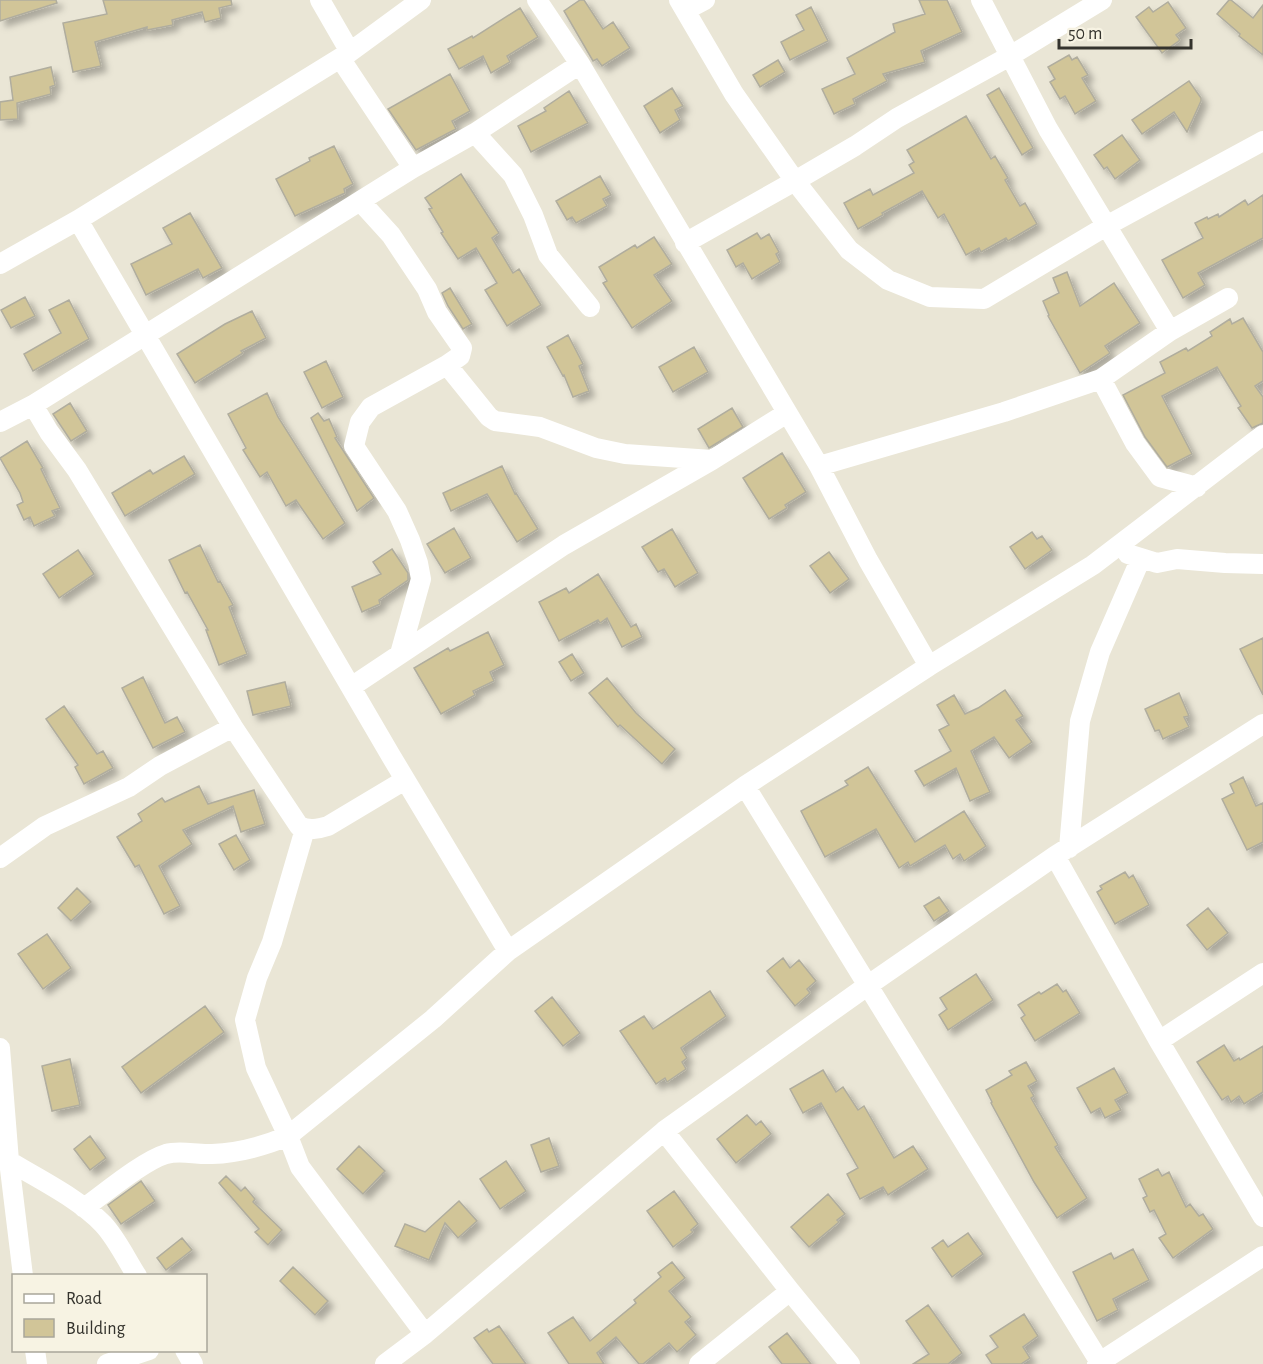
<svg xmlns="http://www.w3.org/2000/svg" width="1263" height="1364" viewBox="0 0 1263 1364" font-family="'Alegreya Sans',sans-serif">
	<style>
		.building { fill: #d1c598; stroke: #b0ad9e; stroke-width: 1.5; filter: url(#shadow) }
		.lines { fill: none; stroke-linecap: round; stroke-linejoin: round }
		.minor { stroke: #fff; stroke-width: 20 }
	</style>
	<defs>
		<filter id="shadow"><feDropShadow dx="5.5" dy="5.5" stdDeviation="3" flood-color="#0004"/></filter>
	</defs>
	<rect width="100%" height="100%" fill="#eae6d6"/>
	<path class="building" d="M0,0H56L57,3L0,21Z
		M103,0H231L232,5L219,8L221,18L205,22L202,12L172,20L173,25L147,30V27L95,42L101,66L73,72L63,23L107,14Z
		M580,0H584L603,29L613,22L630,48L602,66L597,59L593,61L564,11Z
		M919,0H947L962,32L921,51L925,62L883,74L887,81L853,99L855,104L834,114L822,89L855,74L847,58L895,32L893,24L925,14Z
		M1229,0H1231L1253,18L1263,5V55L1239,36L1240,34L1217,14Z
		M1168,2L1186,28L1176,35L1180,40L1162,53L1136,17L1149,7L1153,12Z
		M811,7L828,41L790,60L781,42L804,30L796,15Z
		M520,8L538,37L507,56L510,62L491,73L483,56L459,69L448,49L472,36L473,38Z
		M1069,55L1072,60L1077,57L1088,75L1082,78L1096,101L1075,114L1065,96L1060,99L1050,82L1055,79L1048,67Z
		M778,60L785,72L760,87L753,75Z
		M51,67L55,85L50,87L51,94L17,103L18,119L0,120V102L13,100L10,77Z
		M450,74L470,111L452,121L456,129L416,150L388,109Z
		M1189,81L1201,98V101L1187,132L1174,112L1142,134L1132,120Z
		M672,88L683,106L675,110L680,120L660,133L644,106Z
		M999,88L1033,148L1022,155L987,95Z
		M569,91L588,123L531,152L518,126L546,111L544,108Z
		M966,116L991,159L995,156L1008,178L1005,180L1020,206L1025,203L1037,224L1008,241L1006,238L981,252L979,248L966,255L944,214L938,218L922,191L882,213L883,215L858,229L844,203L870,189L873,195L914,173L909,165L914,162L907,150Z
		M1122,135L1140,160L1115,179L1107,167L1104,169L1094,155Z
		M334,146L353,184L344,189L345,193L295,216L276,179L310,161L309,158Z
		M461,174L499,233L492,238L513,273L519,269L541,305L507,326L485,290L497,283L476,248L458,259L441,233L443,232L429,209L432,208L425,198Z
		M600,176L611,195L603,199L607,206L576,223L572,217L567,220L556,201Z
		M1263,195V238L1198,273L1205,285L1183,298L1162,260L1203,238L1195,223L1207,217L1208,219L1218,214L1219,217L1245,200L1248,205Z
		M190,213L222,268L203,278L198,269L146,295L131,264L172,244L163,228Z
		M757,233L761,239L769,234L779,252L776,254L780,262L752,279L743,263L736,267L727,250Z
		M654,237L672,264L654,275L672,301L632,328L603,283L607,281L599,267L635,245L637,248Z
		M1067,272L1080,306L1114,283L1140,323L1105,346L1110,353L1080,373L1048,316L1049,315L1043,301L1059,293L1053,278Z
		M450,288L472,324L463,329L448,306L442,293Z
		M25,297L35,316L11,328L1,310Z
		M69,300L89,339L33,371L24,354L61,333L49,310Z
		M252,311L266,338L241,351L243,353L195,383L177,354L225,324Z
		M1243,318L1263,352V381L1255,386L1263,397V423L1252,428L1238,408L1241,406L1217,367L1162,396L1192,454L1167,467L1145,437L1123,395L1165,373L1160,362L1186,348L1188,351L1212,336L1210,332L1230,319L1232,324Z
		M568,335L583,364L579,366L589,391L573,397L564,375L563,376L547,347Z
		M694,347L708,372L673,392L659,367Z
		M326,361L343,397L322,408L304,372Z
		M267,393L278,417L345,523L323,539L296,500L286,506L267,472L260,477L243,450L246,448L228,414Z
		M70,403L87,431L71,441L53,414Z
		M732,408L743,427L709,448L698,429Z
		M318,413L324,421L329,419L337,437L335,438L374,498L357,511L311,418Z
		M27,441L43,468L41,469L60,508L52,511L55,516L34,526L30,517L24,520L17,505L23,502L20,493L0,458Z
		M782,453L806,492L785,505L787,508L769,519L743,478Z
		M184,456L195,474L125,516L112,493L150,470L153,474Z
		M502,466L515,494L516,493L538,529L517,542L487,494L451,511L443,493Z
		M454,528L471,558L445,573L427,544Z
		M672,529L698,573L675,587L664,569L658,572L642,547Z
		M1032,532L1037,539L1042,536L1052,550L1025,569L1010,547Z
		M200,545L218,582L220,581L233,605L229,607L247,654L219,665L206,630H208L187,592L185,593L169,560Z
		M392,549L408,573V580L379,600L380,604L362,612L352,587L381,574L373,562Z
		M78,550L94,574L59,598L43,574Z
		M829,552L849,579L830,593L810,566Z
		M598,574L631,627L636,624L642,637L622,647L607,618L600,623L598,620L559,641L539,602L566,588L569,593Z
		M488,632L504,665L490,672L494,681L473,691L475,695L441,714L414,668L448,648L450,651Z
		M1263,638V695L1240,649Z
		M572,654L584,673L571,681L559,662Z
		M143,677L165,723L177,717L185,732L153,748L122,688Z
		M607,678L636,713L675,749L662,764L620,725L618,727L589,693Z
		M285,682L291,706L253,715L247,691Z
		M1005,690L1023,716L1016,720L1032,742L1009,758L994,737L971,751L990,792L970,801L956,768L924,786L915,771L951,751L939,730L949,725L937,705L954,695L965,714L978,708Z
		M1179,693L1189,716L1184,717L1189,727L1163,739L1159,730L1155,731L1145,709Z
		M64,706L97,754L103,751L113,768L84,784L75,767L78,765L46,719Z
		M868,767L915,842L964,811L986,846L964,861L960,854L953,859L945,845L910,866L908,862L899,868L876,829L825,857L801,811L848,785L845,781Z
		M1243,777L1256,806L1263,803V842L1247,850L1222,799L1234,793L1230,784Z
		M199,786L208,804L254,790L265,824L241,832L233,806L183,830L192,844L159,866L180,906L164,914L139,865L135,867L117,837L142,821L138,814L162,798L165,802Z
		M236,835L250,860L234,870L219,844Z
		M1125,872L1129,878L1133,875L1149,905L1115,924L1097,892L1102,889L1100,886Z
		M77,888L91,902L71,921L58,908Z
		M939,897L949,911L934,921L924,906Z
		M1208,908L1228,933L1207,950L1187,925Z
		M47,934L71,968L43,989L18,954Z
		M783,958L790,968L799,960L816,981L807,989L810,993L795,1006L767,971Z
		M976,974L993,1000L948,1030L939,1015L947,1009L940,998Z
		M1057,984L1063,992L1066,990L1080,1013L1035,1041L1021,1018L1025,1015L1018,1005L1039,992L1041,994Z
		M710,991L726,1016L681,1048L687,1058L682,1062L686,1069L667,1082L665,1078L656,1084L620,1031L644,1016L653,1029Z
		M552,997L580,1033L563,1046L535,1011Z
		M205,1006L224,1032L141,1093L122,1067Z
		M1224,1045L1234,1061L1239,1058L1240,1060L1263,1046V1092L1244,1104L1239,1096L1231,1102L1228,1096L1222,1100L1197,1062Z
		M70,1059L80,1105L52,1111L42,1066Z
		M1026,1062L1037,1081L1028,1086L1034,1096L1031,1098L1058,1145L1055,1147L1087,1198L1057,1218L1034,1182L991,1103L992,1102L986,1090L1012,1075L1009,1071Z
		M1114,1068L1128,1093L1115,1100L1121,1110L1105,1118L1100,1108L1091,1113L1077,1088Z
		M823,1070L836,1092L843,1087L858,1110L864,1106L894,1158L913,1146L928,1169L888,1195L883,1187L860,1199L847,1174L858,1168L821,1103L803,1113L790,1089Z
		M747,1115L756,1125L761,1121L771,1134L736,1163L717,1139Z
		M90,1136L106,1158L90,1170L74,1149Z
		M549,1138L559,1166L541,1172L531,1145Z
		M359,1146L385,1171L363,1194L337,1169Z
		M506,1161L526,1191L500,1209L480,1179Z
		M1158,1169L1162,1176L1169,1172L1186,1207L1190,1204L1199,1216L1203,1214L1213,1229L1173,1258L1159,1238L1166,1234L1154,1210L1150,1212L1143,1198L1147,1196L1139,1179Z
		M226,1176L241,1191L245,1187L255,1199L253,1202L282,1230L268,1245L255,1232L259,1229L219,1183Z
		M141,1181L155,1201L121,1224L108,1205Z
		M674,1191L698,1224L691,1230L693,1232L673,1247L647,1211Z
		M828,1194L845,1214L837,1220L839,1222L809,1247L791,1227Z
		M459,1201L477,1221L458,1238L445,1223L429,1260L395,1246L405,1224L425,1232Z
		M968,1233L983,1254L952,1277L932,1248L943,1240L948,1247Z
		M182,1238L192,1250L166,1270L157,1258Z
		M1133,1249L1149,1280L1113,1299L1118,1310L1097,1321L1073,1272L1111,1253L1114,1259Z
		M672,1262L685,1278L669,1291L691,1317L685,1322L696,1335L677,1352L669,1343L643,1364H639L616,1337L597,1353L604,1364H569L548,1333L573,1317L590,1341L636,1303L634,1300L661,1277L658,1273Z
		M293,1267L328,1301L315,1315L280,1281Z
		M928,1305L962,1353L948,1364H913L929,1354L906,1321Z
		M1024,1314L1038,1336L1023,1347L1030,1358L1021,1364H992L986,1355L998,1347L990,1336Z
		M499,1326L526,1364H493L474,1338L487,1329L489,1332Z
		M787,1333L811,1364H782L769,1347Z"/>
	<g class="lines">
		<path class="minor" d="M320,0L350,52
			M537,0L580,64L819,466L868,560L929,666
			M679,0L734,94L795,181L849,250L888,280L930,297L984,299L1108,225L1263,141
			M981,0L1048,129L1170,331
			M686,10L705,0
			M340,58L413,168
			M475,133L513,175L533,215L548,255L590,307
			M361,202L391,235L427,289L437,312L462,348L460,356L447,365L371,407L360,422L354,446L397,511L410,540L418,563L421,579L400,654
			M78,220L391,756L508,951
			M685,243L795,181L855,146L897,118L1010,56L1102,0
			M0,264L78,220L350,52L421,0
			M447,365L489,417L495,421L540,427L596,448L625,454L712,460
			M1101,379L1135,443L1160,477L1197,487
			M33,405L49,432L77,470L233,727L299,826C309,831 318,829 328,826L405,780
			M0,422L33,405L413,168L475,133L580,64
			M819,466L1004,412L1101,379L1170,331L1228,298
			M1128,554L1157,563L1177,559L1225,563L1263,564
			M351,687L564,545L712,460L787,413
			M745,786L1101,1364
			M305,829L272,942L257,978L245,1020L256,1068L288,1136L300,1167L425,1334
			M1069,848L1080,721L1100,652L1141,558
			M1055,856L1159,1041L1263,1217
			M0,858L45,826L129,787L160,766L233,727
			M1159,1041L1263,973
			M0,1048L9,1161C40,1180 78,1198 103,1224C117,1239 126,1259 137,1276
			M664,1131L790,1291L850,1364
			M9,1161L23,1276
			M84,1208C105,1193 143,1161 166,1154C181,1150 196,1155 212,1154C238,1153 264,1146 288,1136L433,1019L508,951L745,786L929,666L1093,565L1263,435
			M35,1350L37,1364
			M185,1350L193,1364
			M107,1364L149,1350
			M385,1364L425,1334L664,1131L867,986L1055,856L1263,724
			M699,1364L790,1291
			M1097,1364L1263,1256"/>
	</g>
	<rect x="12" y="1274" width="195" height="78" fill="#f7f3e3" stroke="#a9a69a" stroke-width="1.5"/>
	<rect x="24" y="1294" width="30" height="9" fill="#ffffff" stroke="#a9a69a" stroke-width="1.5"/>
	<text x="66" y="1304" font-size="18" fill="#34332d">Road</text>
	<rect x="24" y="1319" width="30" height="18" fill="#d1c598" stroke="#a9a69a" stroke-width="1.5"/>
	<text x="66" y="1334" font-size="18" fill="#34332d">Building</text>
	<path d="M1059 39v9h132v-9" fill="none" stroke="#34332d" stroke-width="3"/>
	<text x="1068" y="39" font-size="18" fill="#34332d" stroke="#f7f3e3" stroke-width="4.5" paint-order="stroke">50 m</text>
</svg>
